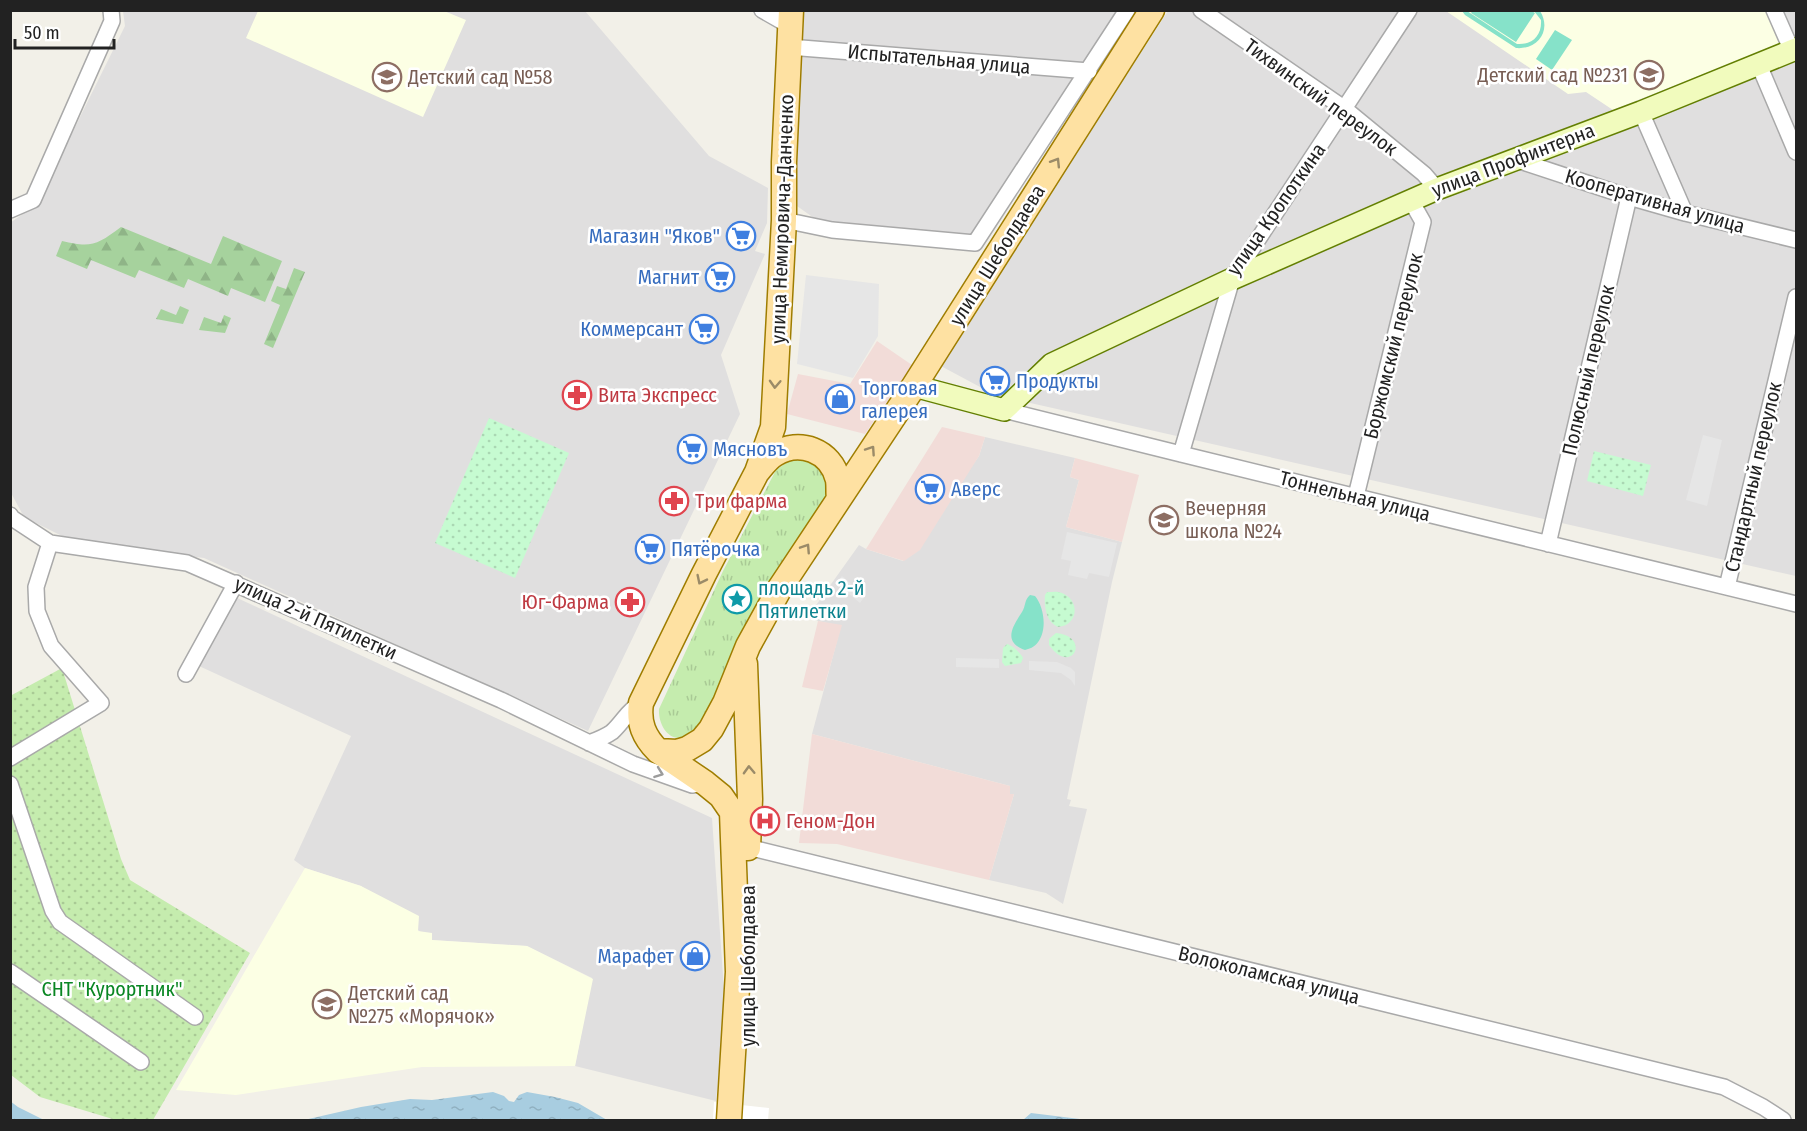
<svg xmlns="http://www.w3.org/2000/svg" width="1807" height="1131" viewBox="0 0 1807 1131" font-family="'Fira Sans Condensed',sans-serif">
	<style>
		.residential { fill: #e0dfdf }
		.commercial { fill: #f2dcd8 }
		.education { fill: #fcffe4 }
		.grass { fill: url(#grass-tufts) }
		.forest { fill: url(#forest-firs) }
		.park { fill: url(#park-dots) }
		.garden { fill: url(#garden-dots) }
		.pitch { fill: #86e2c9 }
		.parking { fill: #e6e6e6 }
		.water { fill: url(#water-ripples) }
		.pier { fill: #fff }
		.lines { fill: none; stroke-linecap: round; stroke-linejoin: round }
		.street-casing { stroke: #a9a9a9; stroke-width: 18 }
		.secondary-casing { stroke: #637f02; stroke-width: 24 }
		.primary-casing { stroke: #9f7d00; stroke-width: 27 }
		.street { stroke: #fff; stroke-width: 15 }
		.secondary { stroke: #f1fbbd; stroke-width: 21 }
		.primary { stroke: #fee1a2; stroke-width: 24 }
		.oneway { stroke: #9b8b68 }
		.oneway2 { stroke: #9c9c9c }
		.labels { text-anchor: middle; stroke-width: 5; stroke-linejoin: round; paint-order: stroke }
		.street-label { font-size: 20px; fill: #222; stroke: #fff }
		.education-label { font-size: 20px; fill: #785e54; stroke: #fff; text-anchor: start }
		.shop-label { font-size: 20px; fill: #366cbe; stroke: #fff; text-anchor: start }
		.health-label { font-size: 20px; fill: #be3a42; stroke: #fff; text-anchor: start }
		.culture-label { font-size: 20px; fill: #0d838f; stroke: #fff; text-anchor: start }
		.park-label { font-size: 20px; fill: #098622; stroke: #fff }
	</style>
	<defs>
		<pattern id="grass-tufts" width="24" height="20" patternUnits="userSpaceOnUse" patternTransform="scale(1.5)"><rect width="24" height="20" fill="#c5ecae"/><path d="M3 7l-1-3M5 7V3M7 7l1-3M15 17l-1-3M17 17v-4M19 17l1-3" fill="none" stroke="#a9ca95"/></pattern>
		<pattern id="forest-firs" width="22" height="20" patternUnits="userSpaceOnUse" patternTransform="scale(1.5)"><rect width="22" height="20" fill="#a6d29d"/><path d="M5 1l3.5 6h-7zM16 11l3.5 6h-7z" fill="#8fb487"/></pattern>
		<pattern id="park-dots" width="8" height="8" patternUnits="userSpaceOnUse" patternTransform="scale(1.5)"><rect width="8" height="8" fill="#c6fbd1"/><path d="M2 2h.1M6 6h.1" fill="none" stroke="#aad7b3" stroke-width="1.8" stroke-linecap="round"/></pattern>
		<pattern id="garden-dots" width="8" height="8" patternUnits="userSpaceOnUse" patternTransform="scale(1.5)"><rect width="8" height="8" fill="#c5ecae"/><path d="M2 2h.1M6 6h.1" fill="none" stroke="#a9ca95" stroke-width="1.8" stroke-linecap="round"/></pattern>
		<pattern id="water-ripples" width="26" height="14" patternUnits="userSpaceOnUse" patternTransform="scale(1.5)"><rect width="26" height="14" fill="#a8cde0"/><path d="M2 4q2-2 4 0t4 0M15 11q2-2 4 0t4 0" fill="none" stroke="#90b0c0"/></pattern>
	</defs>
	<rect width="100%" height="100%" fill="#f2f0e8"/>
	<path class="residential" d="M123,11H585L709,156L768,188L767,223L755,251L765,254L721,355L740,414L588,731L204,558L72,541L24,517L10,491V223L37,204L125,26Z
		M768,11H1131L979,252L841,237L787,199L797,31Z
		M1168,11H1796V576L995,395L939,365Z
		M985,437L1075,458L1070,477L1079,480L1066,527L1122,542L1112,582L1067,799L1071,800L1069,806L1087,809L1063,904L1046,893L989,880L1014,794H1010V786L812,734L841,626L818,621L809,615L859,545L866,549L903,561L979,456Z
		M233,596L712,818L725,1004L716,1101L575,1066L592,978L527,946L431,940L361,886L305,868L294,860L351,736L199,666Z"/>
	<path class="commercial" d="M877,341L912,365L865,434L787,414L798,374L850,384Z
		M942,427L985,437L979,456L920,550L904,561L866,549Z
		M1075,458L1139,475L1122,542L1066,527L1079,480L1070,477Z
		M818,621L842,625L823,691L802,687Z
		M812,734L1010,786V794H1014L989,880L837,844L799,843Z"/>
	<path class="education" d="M444,11L466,20L423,117L246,38L258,11Z
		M1446,11H1768L1784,42L1613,110L1586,92L1568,94Z
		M305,868L361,886L419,916L418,931L432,933V940L527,946L593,979L575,1066L422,1067L236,1095L176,1090Z"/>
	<path class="grass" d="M803,459C825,467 832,481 823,503L763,595L704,723C699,727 694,732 688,735C670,745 658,725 659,709L723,571L776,470L789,461Z"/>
	<path class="forest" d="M121,227L211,264L223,236L282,261L265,302L231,288L228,296L188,279L184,288L139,270L135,278L91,260L87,269L56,256L62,241C91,248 97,245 121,227Z
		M294,268L305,272L273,348L264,344L280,305L271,301L277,286L286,289Z
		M180,306L189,310L183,324L156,319L161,309L176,315Z
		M224,315L231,318L225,333L199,330L204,317L221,323Z"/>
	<path class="park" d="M489,418L569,453L515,578L435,543Z
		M1594,451L1651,465L1643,496L1587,481Z
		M1047,592C1052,592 1058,591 1062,593C1080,600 1079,625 1058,627C1046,622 1044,607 1045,595Z
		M1056,633C1092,636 1072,677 1049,645V639Z
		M1007,644C1012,645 1021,653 1023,658L1021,663L1005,666L1002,662L1003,648Z"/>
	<path class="garden" d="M62,668L121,859L130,880L250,953L153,1120H116L40,1097L11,1075L10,696Z"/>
	<path class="pitch" d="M1473,10H1530L1535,13L1516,42L1471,13Z
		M1462,11H1467L1517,44C1533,45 1542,35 1541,20L1534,11H1540C1552,30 1538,50 1516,48L1465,15Z
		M1555,30L1572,40L1552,70L1536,59Z
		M1030,595L1035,596C1047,610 1049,646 1025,650C1002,642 1013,626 1022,612C1026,606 1024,600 1030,595Z"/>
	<path class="parking" d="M806,275L879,284L878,336L853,378L797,364Z
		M1703,435L1722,440L1707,506L1686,500Z
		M1067,532L1117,543L1109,577L1089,573L1087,579L1068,575L1071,561L1061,559Z
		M842,576L865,596L860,603L836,583Z
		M956,658L999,659V668L956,667Z
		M1029,661L1057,662L1071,668L1075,672V686L1071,680L1061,673L1029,670Z"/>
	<path class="water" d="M493,1092L504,1096L509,1101L514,1102L519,1095L527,1092L555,1097L578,1103L607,1120H304L361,1107L410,1099L432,1100Z
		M10,1101L18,1107L44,1120H11Z
		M1031,1113L1088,1120H1023Z"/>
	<path class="pier" d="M714,1102L769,1108L768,1120H713Z"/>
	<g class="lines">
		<g class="street-casing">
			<path id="street" d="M762,10L790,26
				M1201,10L1345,109L1424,174L1437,189
				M1774,10L1792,51
				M789,47L1089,71
				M1759,65L1796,152
				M1641,112L1685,213
				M1514,159L1629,197L1685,213L1796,240
				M10,210L33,200L112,21L111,10
				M784,220L832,230L975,243L1127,10
				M1004,410L1181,454L1796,604
				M1181,454L1232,279L1409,10
				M1356,496L1423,222L1410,199
				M10,515L12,518L50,543L187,563L501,700L633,764L692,785L700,784
				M1548,544L1629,197
				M1727,587L1796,297
				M186,674L236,583
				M589,743C597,740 605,737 612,732C623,722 628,710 641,703
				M10,758L101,703L51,646L37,611L36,587L50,543
				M10,784L53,911L60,922L195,1017
				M748,847L1724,1087L1763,1107L1783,1120
				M10,972L141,1062"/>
		</g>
		<g class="secondary-casing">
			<path id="secondary" d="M914,386L1004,410L1052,364L1232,279L1437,189L1641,112L1796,49"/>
		</g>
		<g class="primary-casing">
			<path id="primary" d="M758,471C763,465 768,458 775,454C799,439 831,450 838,480C839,486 838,493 839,499
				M745,664L750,799L748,848
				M658,751L677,752L687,749L702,740L711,729L725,703L748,646L780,588L914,386L1152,10
				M729,1120L738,972L732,812L721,796L705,783L658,751C644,737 638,723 641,703L704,574L757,472L773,427L784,220V162L791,10"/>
		</g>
		<use href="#street" class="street"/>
		<use href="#secondary" class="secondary"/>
		<use href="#primary" class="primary"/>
	</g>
	<defs><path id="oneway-chevron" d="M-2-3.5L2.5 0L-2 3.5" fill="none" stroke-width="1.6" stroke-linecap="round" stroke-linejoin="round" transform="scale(1.5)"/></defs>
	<g class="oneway">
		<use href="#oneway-chevron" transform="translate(1056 162) rotate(-58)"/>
		<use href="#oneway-chevron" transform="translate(775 384) rotate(93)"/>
		<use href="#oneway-chevron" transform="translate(871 450) rotate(-56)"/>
		<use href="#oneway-chevron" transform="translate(806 548) rotate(-57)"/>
		<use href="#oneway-chevron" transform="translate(701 580) rotate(116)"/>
		<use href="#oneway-chevron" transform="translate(749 770) rotate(-92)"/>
	</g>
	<use class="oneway2" href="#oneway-chevron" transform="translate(659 773) rotate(20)"/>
	<defs>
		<g id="school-ring" transform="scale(1.5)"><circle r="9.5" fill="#fff" stroke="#8d6e63" stroke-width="1.5"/><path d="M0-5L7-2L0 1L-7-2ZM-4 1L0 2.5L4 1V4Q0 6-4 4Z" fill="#8d6e63"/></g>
		<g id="supermarket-ring" transform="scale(1.5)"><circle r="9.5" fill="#fff" stroke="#3f7fe0" stroke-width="1.5"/><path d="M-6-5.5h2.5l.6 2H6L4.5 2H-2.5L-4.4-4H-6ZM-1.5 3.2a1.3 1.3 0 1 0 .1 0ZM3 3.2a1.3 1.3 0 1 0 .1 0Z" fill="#3f7fe0"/></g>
		<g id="pharmacy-ring" transform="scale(1.5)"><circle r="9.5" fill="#fff" stroke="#e0444e" stroke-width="1.5"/><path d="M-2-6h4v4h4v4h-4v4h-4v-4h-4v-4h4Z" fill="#e0444e"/></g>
		<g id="shop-ring" transform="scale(1.5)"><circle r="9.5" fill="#fff" stroke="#3f7fe0" stroke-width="1.5"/><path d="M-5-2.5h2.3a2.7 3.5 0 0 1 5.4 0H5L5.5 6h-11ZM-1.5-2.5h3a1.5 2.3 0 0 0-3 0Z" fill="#3f7fe0"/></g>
		<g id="sight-ring" transform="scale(1.5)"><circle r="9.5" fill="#fff" stroke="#0f9aa8" stroke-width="1.5"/><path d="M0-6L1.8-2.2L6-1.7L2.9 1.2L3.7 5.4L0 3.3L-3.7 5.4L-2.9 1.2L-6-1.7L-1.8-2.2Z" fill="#0f9aa8"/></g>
		<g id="hospital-ring" transform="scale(1.5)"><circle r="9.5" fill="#fff" stroke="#e0444e" stroke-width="1.5"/><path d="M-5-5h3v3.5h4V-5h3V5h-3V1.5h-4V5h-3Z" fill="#e0444e"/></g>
	</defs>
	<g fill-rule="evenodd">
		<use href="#school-ring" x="1649" y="75"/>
		<use href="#school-ring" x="387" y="77"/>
		<use href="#supermarket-ring" x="741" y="236"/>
		<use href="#supermarket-ring" x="720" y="277"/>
		<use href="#supermarket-ring" x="704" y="329"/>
		<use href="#supermarket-ring" x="995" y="381"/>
		<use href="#pharmacy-ring" x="577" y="395"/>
		<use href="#shop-ring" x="840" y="399"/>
		<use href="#supermarket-ring" x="692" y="449"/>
		<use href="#supermarket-ring" x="930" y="489"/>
		<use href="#pharmacy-ring" x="674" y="501"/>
		<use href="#school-ring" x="1164" y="520"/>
		<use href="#supermarket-ring" x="650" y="549"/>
		<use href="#sight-ring" x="737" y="599"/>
		<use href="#pharmacy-ring" x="630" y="602"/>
		<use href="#hospital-ring" x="765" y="821"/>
		<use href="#shop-ring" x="695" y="956"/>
		<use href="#school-ring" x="327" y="1004"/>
	</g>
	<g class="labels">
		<g class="street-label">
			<text transform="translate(939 59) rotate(5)" y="7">Испытательная улица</text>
			<text transform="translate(1321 97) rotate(36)" y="7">Тихвинский переулок</text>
			<text transform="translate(1513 160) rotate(-21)" y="7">улица Профинтерна</text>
			<text transform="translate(1655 201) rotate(16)" y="7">Кооперативная улица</text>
			<text transform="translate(1276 209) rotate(-55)" y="7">улица Кропоткина</text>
			<text transform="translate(782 219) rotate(-88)" y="7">улица Немировича-Данченко</text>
			<text transform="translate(997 255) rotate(-58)" y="7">улица Шеболдаева</text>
			<text transform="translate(1393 346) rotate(-76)" y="7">Боржомский переулок</text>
			<text transform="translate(1588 370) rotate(-77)" y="7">Полюсный переулок</text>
			<text transform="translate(1753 477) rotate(-77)" y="7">Стандартный переулок</text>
			<text transform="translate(1355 496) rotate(14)" y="7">Тоннельная улица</text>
			<text transform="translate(316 618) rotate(24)" y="7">улица 2-й Пятилетки</text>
			<text transform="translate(748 966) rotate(-90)" y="7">улица Шеболдаева</text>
			<text transform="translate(1269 975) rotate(14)" y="7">Волоколамская улица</text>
		</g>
		<g class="education-label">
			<text x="1628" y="82" text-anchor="end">Детский сад №231</text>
			<text x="408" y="84">Детский сад №58</text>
			<text x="1185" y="515">Вечерняя<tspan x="1185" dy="23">школа №24</tspan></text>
			<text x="348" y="1000">Детский сад<tspan x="348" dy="23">№275 «Морячок»</tspan></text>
		</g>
		<g class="shop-label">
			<text x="720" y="243" text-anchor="end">Магазин "Яков"</text>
			<text x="699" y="284" text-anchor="end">Магнит</text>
			<text x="683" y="336" text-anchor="end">Коммерсант</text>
			<text x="1016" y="388">Продукты</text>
			<text x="861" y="395">Торговая<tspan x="861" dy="23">галерея</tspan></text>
			<text x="713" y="456">Мясновъ</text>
			<text x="951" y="496">Аверс</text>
			<text x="671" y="556">Пятёрочка</text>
			<text x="674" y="963" text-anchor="end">Марафет</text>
		</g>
		<g class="health-label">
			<text x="598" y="402">Вита Экспресс</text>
			<text x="695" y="508">Три фарма</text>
			<text x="609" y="609" text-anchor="end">Юг-Фарма</text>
			<text x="786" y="828">Геном-Дон</text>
		</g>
		<g class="culture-label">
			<text x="758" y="595">площадь 2-й<tspan x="758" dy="23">Пятилетки</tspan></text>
		</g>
		<g class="park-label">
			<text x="112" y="996">СНТ "Курортник"</text>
		</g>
	</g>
	<rect width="1807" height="1131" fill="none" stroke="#222222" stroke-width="24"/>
	<path d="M15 39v9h99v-9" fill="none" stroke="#222222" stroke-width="3"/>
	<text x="24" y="39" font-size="18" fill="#222222" stroke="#ffffff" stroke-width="4.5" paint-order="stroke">50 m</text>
</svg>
